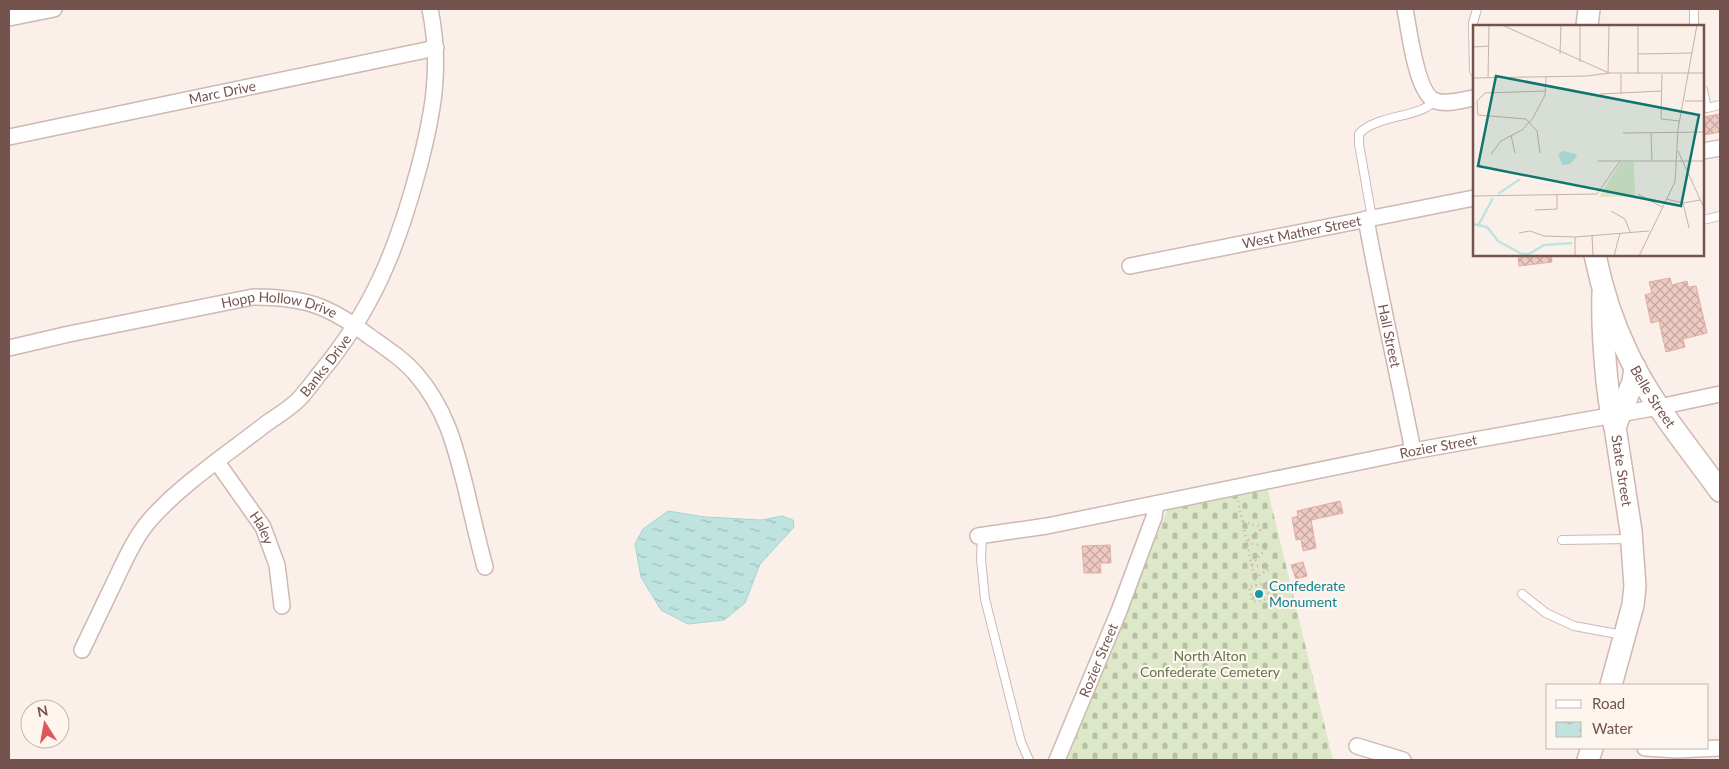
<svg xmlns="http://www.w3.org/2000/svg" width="1729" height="769" viewBox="0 0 1729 769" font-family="Lato,sans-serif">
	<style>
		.cemetery { fill: url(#cemetery-stones) }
		.water { fill: url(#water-ripples); stroke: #a6d5d1 }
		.building { fill: url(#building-cross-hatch); stroke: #e0ada4 }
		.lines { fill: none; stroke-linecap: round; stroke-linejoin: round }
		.lane-casing { stroke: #cfb8b2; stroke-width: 10 }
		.street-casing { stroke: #cfb8b2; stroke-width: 18 }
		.secondary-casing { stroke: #d1b7b0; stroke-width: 24 }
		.path { stroke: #d4aca5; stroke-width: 2.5; stroke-dasharray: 1 4; stroke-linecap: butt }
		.lane { stroke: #fff; stroke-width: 8 }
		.street { stroke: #fff; stroke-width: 15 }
		.secondary { stroke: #fff; stroke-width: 21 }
		.culture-dot { fill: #0f9aa8; stroke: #fef5ef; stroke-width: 2 }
		.labels { text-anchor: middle; stroke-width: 4.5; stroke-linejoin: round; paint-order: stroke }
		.street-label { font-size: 14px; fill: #74534e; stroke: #fef5ef }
		.culture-label { font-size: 14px; fill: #0d838f; stroke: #fef5ef; text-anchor: start }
		.park-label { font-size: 14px; fill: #617847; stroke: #fef5ef }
		.inset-river { fill: none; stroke: #bfe4e0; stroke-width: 2.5 }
		.inset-road { fill: none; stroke: #c5b1ab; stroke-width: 1 }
		.view { fill: #0f766e; fill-opacity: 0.15; stroke: #0f766e; stroke-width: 2.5 }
		.inset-edge { fill: none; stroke: #74534e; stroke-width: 2.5 }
	</style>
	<defs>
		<pattern id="cemetery-stones" width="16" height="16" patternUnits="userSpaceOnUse" patternTransform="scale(1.25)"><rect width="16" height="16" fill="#dde8c8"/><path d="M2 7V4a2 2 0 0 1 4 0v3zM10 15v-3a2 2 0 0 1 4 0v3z" fill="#b8bfa5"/></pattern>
		<pattern id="water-ripples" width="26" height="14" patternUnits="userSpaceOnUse" patternTransform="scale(1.25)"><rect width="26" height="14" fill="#bfe4e0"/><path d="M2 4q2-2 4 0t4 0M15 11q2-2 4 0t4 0" fill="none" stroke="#a0bbb8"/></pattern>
		<pattern id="building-cross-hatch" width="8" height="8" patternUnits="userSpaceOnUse" patternTransform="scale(1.25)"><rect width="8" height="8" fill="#eecac3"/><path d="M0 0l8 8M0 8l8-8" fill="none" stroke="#c5a7a1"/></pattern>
	</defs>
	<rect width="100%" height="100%" fill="#fbf0e9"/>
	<path class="cemetery" d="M1267,487L1333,760H1067L1168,508Z"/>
	<path class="water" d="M668,511L705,517L761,520L782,516L793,520L794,527L760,564L745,603L724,620L688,624L661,610L641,577L635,544L643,529Z"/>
	<path class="building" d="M1720,114V132L1703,135V117Z
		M1518,255H1551L1552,262L1519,266Z
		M1670,278L1672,285L1687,281L1688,287L1696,286L1707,333L1683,339L1685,347L1666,352L1659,321L1651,323L1645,295L1652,293L1649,282Z
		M1340,501L1343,513L1311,520L1316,548L1303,551L1301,539L1296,540L1292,518L1298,516L1297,511Z
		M1110,545L1111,563H1100L1101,573H1084L1082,546Z
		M1303,562L1307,576L1296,579L1291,565Z"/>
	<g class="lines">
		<g class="lane-casing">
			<path id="lane" d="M1694,9V26
				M1474,71L1473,23L1477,9
				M1703,90L1707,108L1720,105
				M1372,218L1359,144V134C1376,114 1424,118 1434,100
				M1703,220L1720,216
				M982,536L981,559L985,599L1021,742L1029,760
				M1562,540L1630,539
				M1522,594L1546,613L1574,626L1623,635"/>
		</g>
		<g class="street-casing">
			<g id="street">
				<path d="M1405,9C1409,28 1416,95 1436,101C1447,105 1462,100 1474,98"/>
				<path d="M9,18L54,9"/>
				<path id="s1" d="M9,137L436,48"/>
				<path d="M1703,151L1720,148"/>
				<path id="s2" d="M1366,219C1380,297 1398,374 1413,451"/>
				<path id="s3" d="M1130,266L1474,198"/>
				<path id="s4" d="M9,348L69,334L253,297C304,297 328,305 369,336C386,348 403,359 416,374C446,409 455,445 466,489C472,515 478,541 485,567"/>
				<path id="s5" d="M217,462L263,527L277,565L282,606"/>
				<path id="s6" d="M978,536L1047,526L1413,451L1659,407L1720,394"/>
				<path id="s7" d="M82,650C93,627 104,604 115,581C125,560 134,539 149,521C180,485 230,452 267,423C277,416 289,409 298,400C306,392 313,382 320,373C372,311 397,249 418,171C433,115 442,67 430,9"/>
				<path d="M1357,746L1403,760"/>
				<path d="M1645,748L1677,750L1720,748"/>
				<path id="s8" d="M1057,760L1119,611L1154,517L1156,504"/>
			</g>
		</g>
		<g class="secondary-casing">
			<g id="secondary">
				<path d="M1587,26L1589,9"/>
				<path id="s9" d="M1595,255C1602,289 1612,321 1627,352C1650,402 1688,446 1720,491"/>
				<path id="s10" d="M1603,293C1602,323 1604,351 1607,381C1609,397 1610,412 1615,427L1631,531L1635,586L1633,605L1611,685"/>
				<path d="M1615,427L1633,382L1635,367"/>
				<path d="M1588,760L1592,748"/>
			</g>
		</g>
		<path class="path" d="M1238,501L1256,585
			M1243,522L1259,526L1260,530L1247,541
			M1247,543L1264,546L1265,550L1252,564
			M1252,566H1268L1269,569L1255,578
			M1266,583L1269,599L1253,602L1249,587Z"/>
		<use href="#lane" class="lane"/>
		<use href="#street" class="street"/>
		<use href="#secondary" class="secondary"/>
	</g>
	<circle class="culture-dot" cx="1259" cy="594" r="5"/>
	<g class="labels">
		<g class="street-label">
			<text dy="5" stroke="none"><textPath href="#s1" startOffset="218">Marc Drive</textPath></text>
			<text dy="5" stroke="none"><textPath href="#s3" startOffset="175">West Mather Street</textPath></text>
			<text dy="5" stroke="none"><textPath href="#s4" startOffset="276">Hopp Hollow Drive</textPath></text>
			<text dy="5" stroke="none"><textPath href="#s2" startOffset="119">Hall Street</textPath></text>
			<text dy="5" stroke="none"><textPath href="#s7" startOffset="382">Banks Drive</textPath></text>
			<text dy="5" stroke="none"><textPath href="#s9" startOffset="154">Belle Street</textPath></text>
			<text dy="5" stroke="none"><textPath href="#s6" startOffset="469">Rozier Street</textPath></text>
			<text dy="5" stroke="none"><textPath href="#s10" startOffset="179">State Street</textPath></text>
			<text dy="5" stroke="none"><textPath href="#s5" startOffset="80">Haley</textPath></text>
			<text dy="5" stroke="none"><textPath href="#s8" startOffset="108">Rozier Street</textPath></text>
		</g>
		<g class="culture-label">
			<text x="1269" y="591">Confederate<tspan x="1269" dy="16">Monument</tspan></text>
		</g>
		<g class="park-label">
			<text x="1210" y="661">North Alton<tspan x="1210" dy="16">Confederate Cemetery</tspan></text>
		</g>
	</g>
	<g transform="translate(1473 25)">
		<rect width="231" height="231" fill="#fbf0e9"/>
		<path d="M148,137H161L162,172H126Z" fill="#dde8c8"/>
		<path d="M90,126L103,129L104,131L97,139L89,140L85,129Z" fill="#bfe4e0"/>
		<path class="inset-river" d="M25,169L47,154M0,199L14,202L25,216L49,229H56L71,220L99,218M6,199L20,173"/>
		<path class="inset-road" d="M29,0L136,48H232M165,0V49M0,22L16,21M87,29L88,0M165,29L219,28M107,37V0M135,48L136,0M148,49V69M189,49L188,94L207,96M0,53L114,51L136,48M15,53L16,0M127,69L188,66M212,76H232M5,90L53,94L64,106L67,128M5,90L4,76L12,68L73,66M150,108L232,107M178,108L179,136M38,110L42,128M205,126L232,185M18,129L28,116L49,105L60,93L72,70L73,52M125,136H232M165,169L189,182M0,171L124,169L147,136M193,174L210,178L227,175M210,178L216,203M62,185L84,184V170M138,186L152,194L157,207M46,208L57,206L71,211L102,212L176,206M119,210L120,231M102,212V231M141,231L147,208M166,231L202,157L205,104L224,0"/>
		<path class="view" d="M23,51L226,90L208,181L5,141Z"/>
		<rect width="231" height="231" class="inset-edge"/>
	</g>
	<rect width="1729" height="769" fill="none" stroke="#74534e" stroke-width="20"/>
	<rect x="1546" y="684" width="162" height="65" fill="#fef5ef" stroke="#c7b4af"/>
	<rect x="1556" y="700" width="25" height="8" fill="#ffffff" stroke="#c7b4af"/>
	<text x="1592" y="709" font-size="15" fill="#74534e">Road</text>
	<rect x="1556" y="722" width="25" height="15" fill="url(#water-ripples)" stroke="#c7b4af"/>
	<text x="1592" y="734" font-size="15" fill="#74534e">Water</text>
	<g transform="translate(45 724) rotate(349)"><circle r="24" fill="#fef5ef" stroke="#c7b4af"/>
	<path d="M0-4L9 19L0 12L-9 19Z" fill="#db585a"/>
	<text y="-8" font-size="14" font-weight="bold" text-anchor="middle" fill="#74534e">N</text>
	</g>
</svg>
